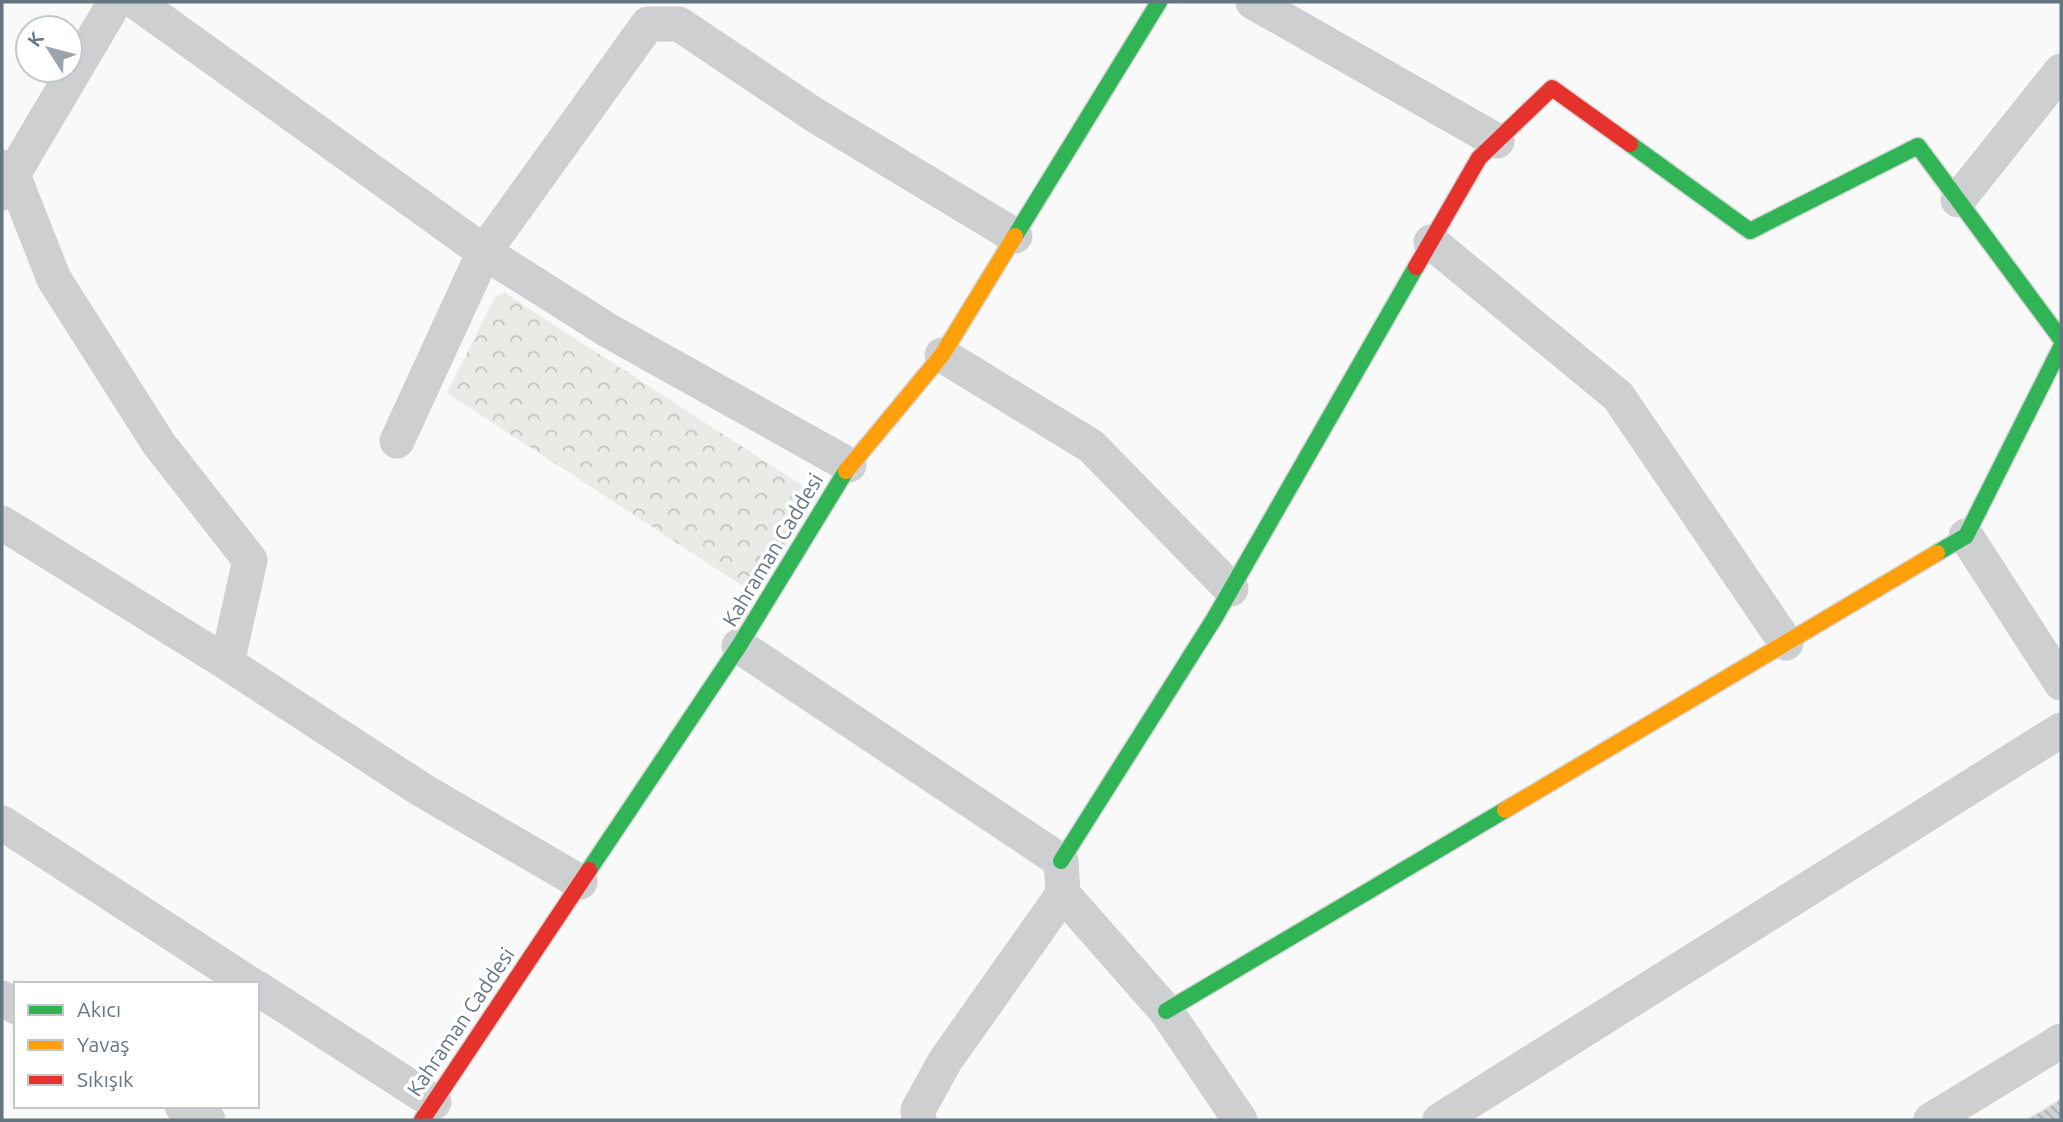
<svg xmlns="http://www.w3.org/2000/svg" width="2063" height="1122" viewBox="0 0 2063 1122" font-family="Ubuntu,sans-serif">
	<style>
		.park { fill: url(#park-crowns) }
		.building { fill: url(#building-back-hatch); stroke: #e8e8e8; stroke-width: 2 }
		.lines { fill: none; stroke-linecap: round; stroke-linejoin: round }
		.fast-casing { stroke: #d5d6d7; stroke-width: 19 }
		.slow-casing { stroke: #d5d6d7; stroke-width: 19 }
		.jam-casing { stroke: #d5d6d7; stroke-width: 19 }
		.street { stroke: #cecfd0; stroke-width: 35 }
		.fast { stroke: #30b455; stroke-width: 16 }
		.slow { stroke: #ff9f0a; stroke-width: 16 }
		.jam { stroke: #e5322d; stroke-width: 16 }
		.labels { text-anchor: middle; stroke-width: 7; stroke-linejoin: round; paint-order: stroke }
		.street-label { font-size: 21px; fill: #657683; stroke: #fff }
	</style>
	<defs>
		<pattern id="park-crowns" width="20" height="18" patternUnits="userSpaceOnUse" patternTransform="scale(1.75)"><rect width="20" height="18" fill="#e8ebe6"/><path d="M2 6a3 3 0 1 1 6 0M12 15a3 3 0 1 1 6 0" fill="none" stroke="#c0c3c0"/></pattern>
		<pattern id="building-back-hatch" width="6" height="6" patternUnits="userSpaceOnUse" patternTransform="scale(1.75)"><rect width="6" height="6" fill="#d0d2d3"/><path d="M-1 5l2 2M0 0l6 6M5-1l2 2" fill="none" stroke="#acafb1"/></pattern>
	</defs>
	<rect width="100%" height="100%" fill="#f9f9f9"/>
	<path class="park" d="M505,293L817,495L755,594L447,393L495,297Z"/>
	<path class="building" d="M2061,1099V1120H2026Z"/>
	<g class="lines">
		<g class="fast-casing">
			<path id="fast" d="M1630,144L1750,231L1918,146L2061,339
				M1015,236L1159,2
				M1937,553L1966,536L2061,347
				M1061,861L1214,619L1416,267
				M589,870L739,646L846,471
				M1166,1011L1505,810"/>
		</g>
		<g class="slow-casing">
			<path id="slow" d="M846,471L942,355L1015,236
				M1505,810L1937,553"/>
		</g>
		<g class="jam-casing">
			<path id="jam" d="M1416,267L1479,158L1552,88L1630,144
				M422,1120L589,870"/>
		</g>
		<path class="street" d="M136,2L484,252L609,331L849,465
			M1253,2L1497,141
			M2,167L13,175L54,279L159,444L250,560L227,663
			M2,193L115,2
			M1958,200L2061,71
			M1431,242L1618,396L1786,643
			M942,355L1091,446L1231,589
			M397,441L484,252L648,24H679L813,114L1015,236
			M2,523L227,663L422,790L580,882
			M1966,536L2061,683
			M739,646L1061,861L1063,894L1166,1011L1240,1120
			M2,823L250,984
			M257,988L434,1102
			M2,998L16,1007
			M182,1106L208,1120
			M919,1120L918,1110L945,1061L1063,894
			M1440,1120L2061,730
			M1931,1120L2061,1041"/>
		<use href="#fast" class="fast"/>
		<use href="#slow" class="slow"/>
		<use href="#jam" class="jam"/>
	</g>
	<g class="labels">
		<g class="street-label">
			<text transform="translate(773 550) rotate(-59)" y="7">Kahraman Caddesi</text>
			<text transform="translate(461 1022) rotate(-56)" y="7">Kahraman Caddesi</text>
		</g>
	</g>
	<rect width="2063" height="1122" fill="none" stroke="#657683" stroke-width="7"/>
	<rect x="14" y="982" width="245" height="126" fill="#ffffff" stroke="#c1c8cd" stroke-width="2"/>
	<rect x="28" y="1005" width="35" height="10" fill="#30b455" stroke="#c1c8cd" stroke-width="2"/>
	<text x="77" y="1017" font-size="21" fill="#657683">Akıcı</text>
	<rect x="28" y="1040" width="35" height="10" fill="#ff9f0a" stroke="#c1c8cd" stroke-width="2"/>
	<text x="77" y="1052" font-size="21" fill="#657683">Yavaş</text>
	<rect x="28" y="1075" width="35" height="10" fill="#e5322d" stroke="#c1c8cd" stroke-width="2"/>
	<text x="77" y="1087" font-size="21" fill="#657683">Sıkışık</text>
	<g transform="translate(49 49) rotate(306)"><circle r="33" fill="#ffffff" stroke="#c1c8cd" stroke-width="2"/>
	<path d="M0-5L12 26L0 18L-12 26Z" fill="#99a4ac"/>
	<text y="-10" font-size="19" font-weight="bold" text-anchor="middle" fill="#657683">K</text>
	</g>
</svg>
